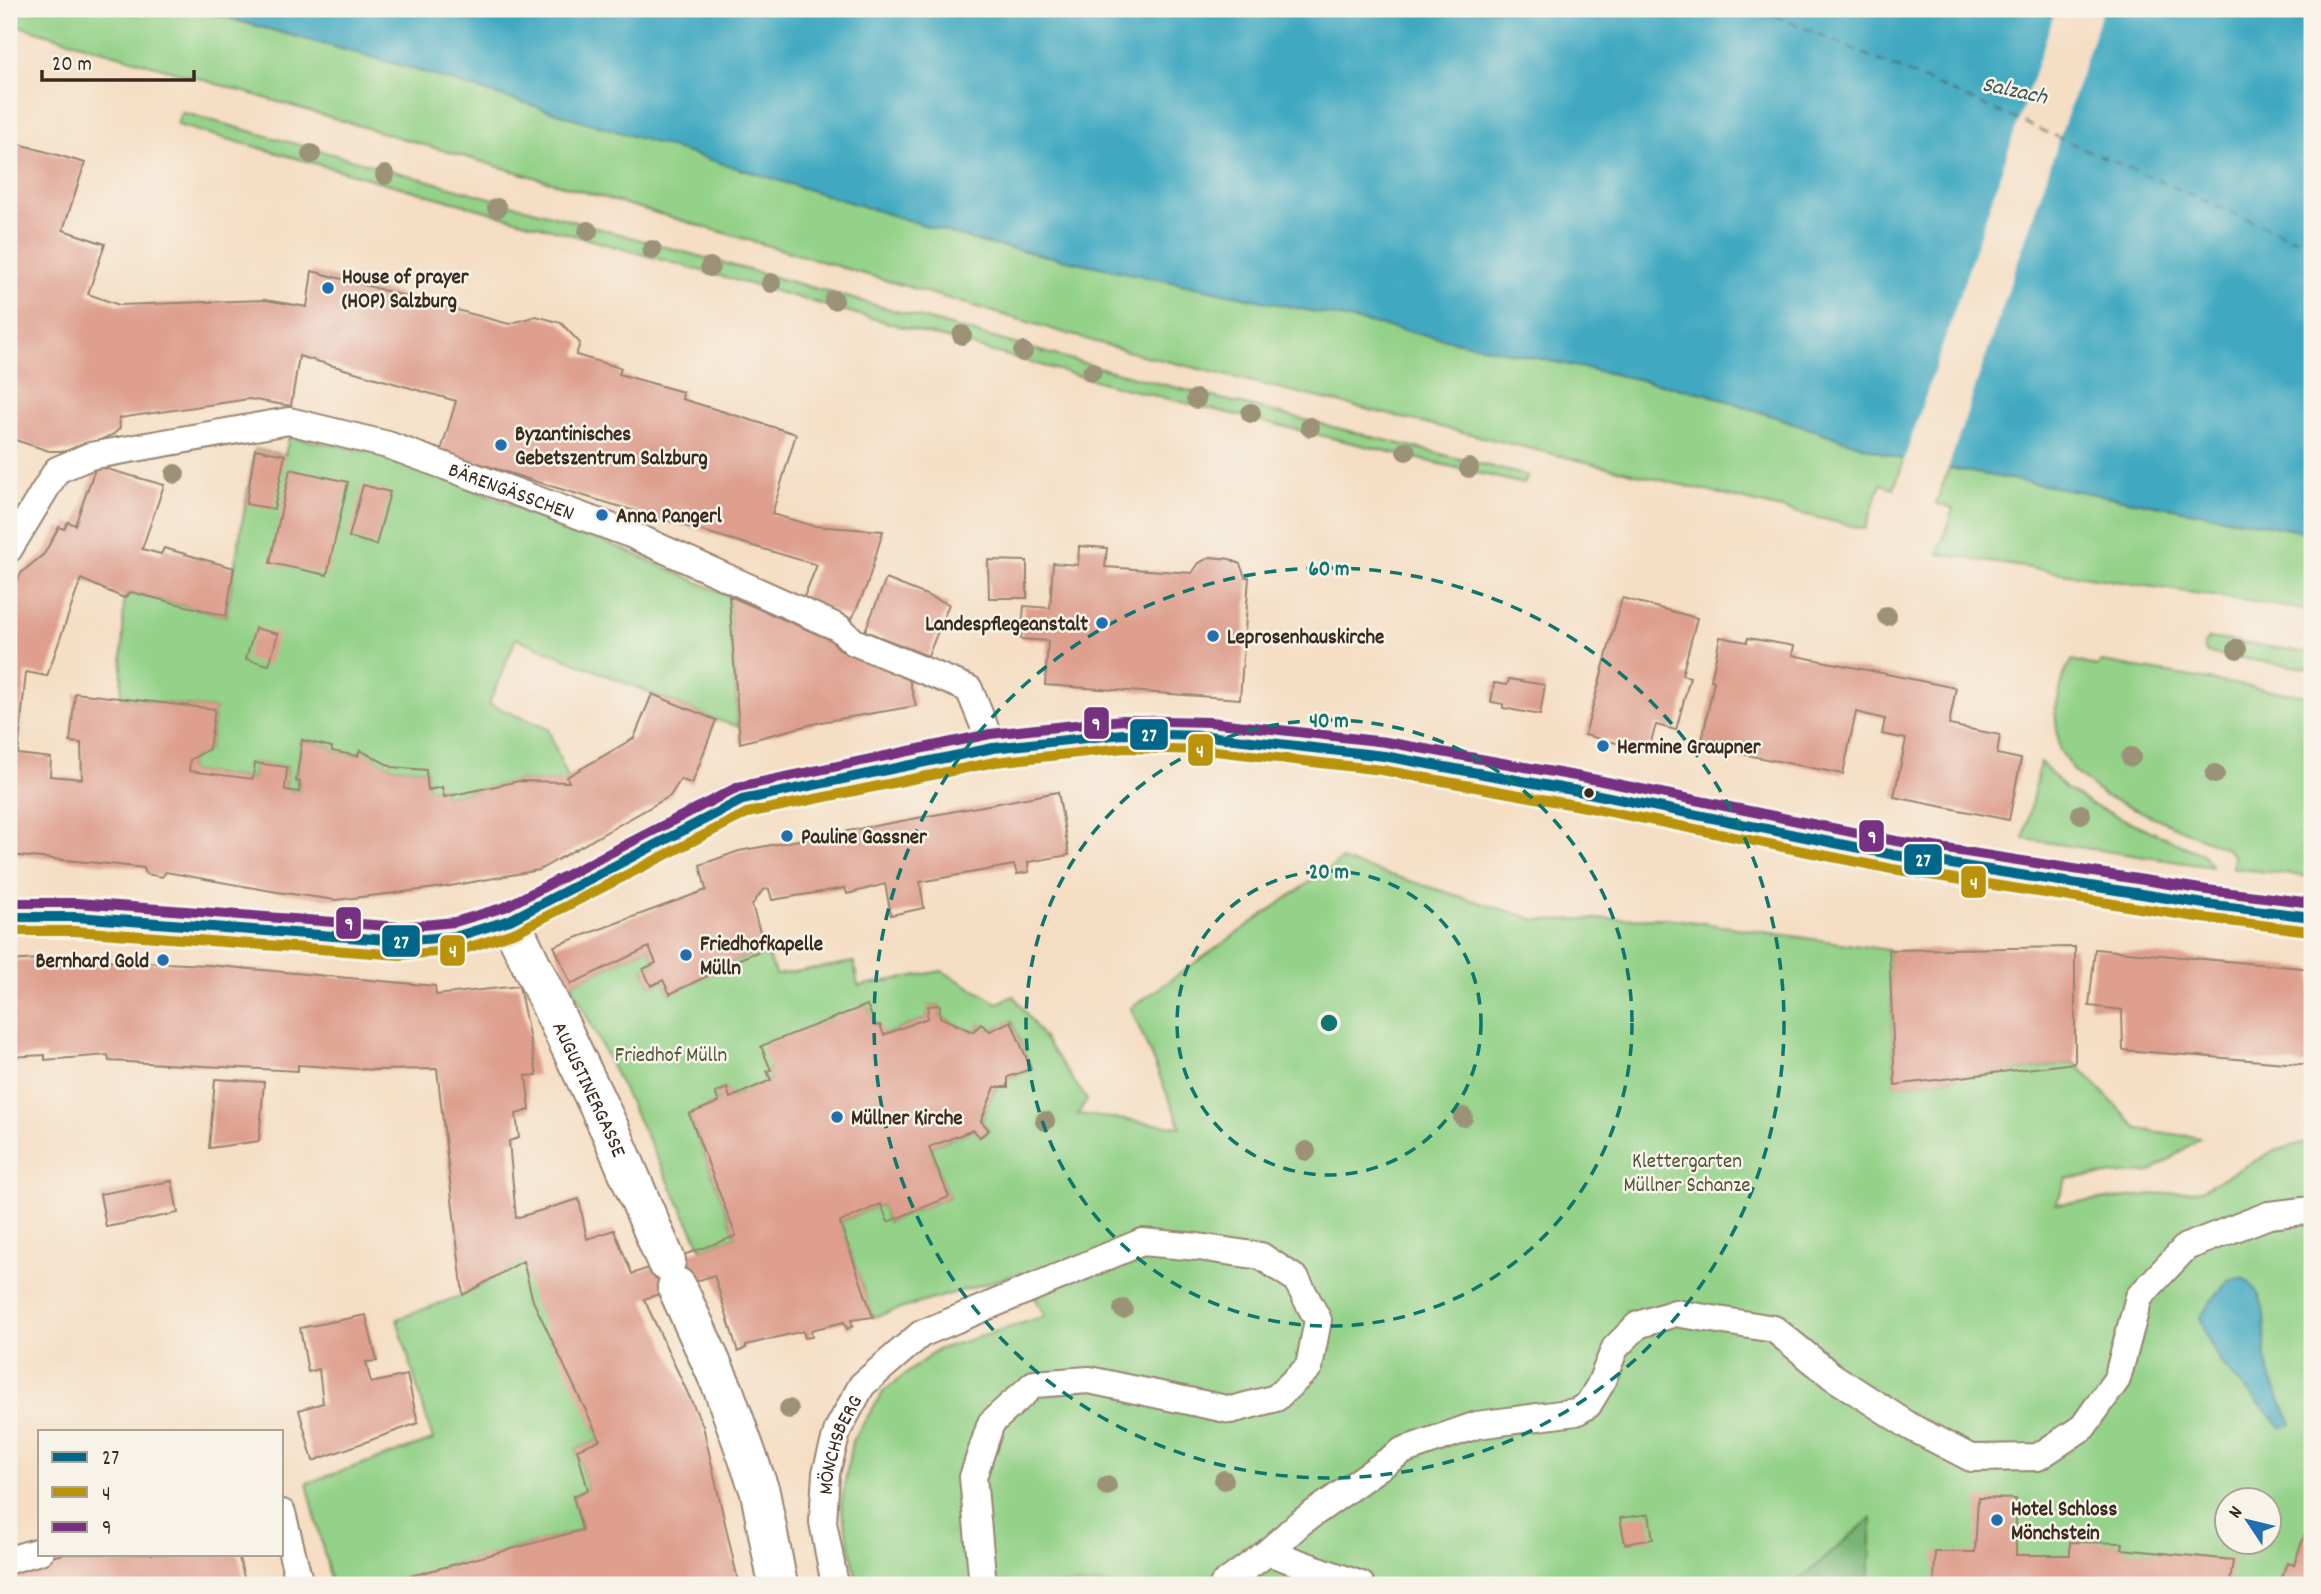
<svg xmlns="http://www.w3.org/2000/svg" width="2321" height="1594" viewBox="0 0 2321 1594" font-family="Dekko,sans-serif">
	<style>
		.green { fill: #94d289; stroke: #687e54; stroke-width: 2; fill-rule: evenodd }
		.forest { fill: #77b475; stroke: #596f4a; stroke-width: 2 }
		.water { fill: #41a9c1; stroke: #3e6a70; stroke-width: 2 }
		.pier { fill: #f5dec4 }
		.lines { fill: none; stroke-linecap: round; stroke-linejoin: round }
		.ferry { stroke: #3d5657; stroke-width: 2; stroke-dasharray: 9 7; stroke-linecap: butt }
		.building { fill: #de9f8e }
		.lane-casing { stroke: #988471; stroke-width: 30 }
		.street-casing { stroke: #988471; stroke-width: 42 }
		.secondary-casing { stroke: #988471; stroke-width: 42 }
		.lane { stroke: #fff; stroke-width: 26 }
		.street { stroke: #fff; stroke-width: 38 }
		.secondary { stroke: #fce5cf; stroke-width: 38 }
		.bus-1-casing { stroke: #f7f3e8; stroke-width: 16 }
		.bus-2-casing { stroke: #f7f3e8; stroke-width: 16 }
		.bus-3-casing { stroke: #f7f3e8; stroke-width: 16 }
		.bus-1 { stroke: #00678b; stroke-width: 10 }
		.bus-2 { stroke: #ba930a; stroke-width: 10 }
		.bus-3 { stroke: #763180; stroke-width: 10 }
		.tree { fill: #9b9278 }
		.ring { fill: none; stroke: #0f766e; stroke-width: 3.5; stroke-dasharray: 12 9 }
		.poi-dot { fill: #1f6fb2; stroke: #f7f3e8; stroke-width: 2.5 }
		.bus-dot { fill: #3b2a1e; stroke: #f7f3e8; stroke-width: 2.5 }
		.labels { text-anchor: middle; stroke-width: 5; stroke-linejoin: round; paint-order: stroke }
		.poi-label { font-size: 21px; font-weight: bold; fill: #3b2a1e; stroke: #f7f3e8; text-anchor: start }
		.street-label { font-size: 21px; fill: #3b2a1e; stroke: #f7f3e8 }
		.park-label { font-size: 21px; fill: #515439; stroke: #f7f3e8 }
		.water-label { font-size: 23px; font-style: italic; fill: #3d5657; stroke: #f7f3e8 }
		.centre { fill: #0f766e; stroke: #f7f3e8; stroke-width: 3.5 }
		.ring-label { font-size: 21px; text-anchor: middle; font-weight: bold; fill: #0f766e; stroke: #f7f3e8; stroke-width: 5; stroke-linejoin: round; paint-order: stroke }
		.line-badge { stroke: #f7f3e8; stroke-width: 2.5 }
		.badge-label { font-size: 19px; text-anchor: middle; font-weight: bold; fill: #fff }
	</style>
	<rect width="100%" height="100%" fill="#f7f3e8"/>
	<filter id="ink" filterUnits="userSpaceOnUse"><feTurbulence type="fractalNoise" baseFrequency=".0143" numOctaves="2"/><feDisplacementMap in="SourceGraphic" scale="14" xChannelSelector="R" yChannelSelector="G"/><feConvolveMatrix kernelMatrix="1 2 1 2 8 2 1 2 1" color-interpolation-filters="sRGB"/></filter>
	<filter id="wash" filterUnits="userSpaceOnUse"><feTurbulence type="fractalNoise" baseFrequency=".00686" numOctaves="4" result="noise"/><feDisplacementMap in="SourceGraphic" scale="28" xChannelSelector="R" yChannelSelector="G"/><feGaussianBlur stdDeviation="1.57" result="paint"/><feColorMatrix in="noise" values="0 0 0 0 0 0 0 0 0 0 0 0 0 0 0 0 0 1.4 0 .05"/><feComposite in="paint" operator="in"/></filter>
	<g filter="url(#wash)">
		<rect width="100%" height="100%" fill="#f5dec4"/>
		<path class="green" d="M9,9H195L393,63L980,242L1704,393L1904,460L1894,488L1881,484L1865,529L1137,354L9,23Z
			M181,112L1130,376L1528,476L1524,484L1123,388L177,125Z
			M289,437L385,454L625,550L729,596L738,726L716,720L516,638L489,704L548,729L569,782L519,781L444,797L442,787L428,790L426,770L392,767L360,751L358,756L332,751V747L302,740L296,781L300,782L299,792L285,790L287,767L255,763L253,779L189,771L190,760L209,749L215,709L121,698L124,598L131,592L226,616L255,449L285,455Z
			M1949,468L2312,533V611L1938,554L1953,509L1936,503Z
			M2209,638L2312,653V669L2207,653L2204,646Z
			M2073,660L2097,667L2102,662L2312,697V877L2233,868L2234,856L2227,849L2103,795L2075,772L2059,749L2055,711L2065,671Z
			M2040,762L2064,787L2092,805L2204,855L2212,867L2024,839Z
			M1341,860L1537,920L1667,918L1889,950L1895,1085L2075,1063L2138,1129L2200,1138L2151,1172L2067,1178L2056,1204L2201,1190L2272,1152L2312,1140V1536L2305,1534L2294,1565L2287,1563L2281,1580L2291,1585H1869L1871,1518L1794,1585H858L841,1506L852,1441L884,1391L937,1350L1045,1316L1021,1273L873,1317L840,1222L881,1204L888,1222L949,1197L929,1147L973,1130L981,1137L989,1130L981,1121C996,1085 993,1083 1031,1069L1012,1021L990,1031L981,1024L973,1032L940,1017V1005L929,1006L927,1018L884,1035L876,1026L867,1005L767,1071L771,1080L730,1098L726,1088L715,1093L719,1102L689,1114L736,1236L702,1249L571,984L649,947L656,963L643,970L651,986L663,980L670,994L725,967L724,965L765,949L776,975L854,962L858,986L942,971L998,1003L1014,996L1087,1100L1078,1114L1181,1127L1131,1008ZM2226,1500H2268V1542H2226Z
			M523,1261L600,1440L577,1449L588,1490L573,1496L582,1530L401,1579L402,1585H332L307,1483L433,1440L397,1319L463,1295Z"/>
		<path class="forest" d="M1872,1517L1869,1585H1794Z"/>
		<path class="water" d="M195,9H2312V533L1904,460L1704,393L980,242L393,63Z
			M2243,1278C2275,1298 2260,1338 2268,1369C2273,1388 2284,1407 2292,1424L2282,1428C2264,1405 2239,1386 2221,1363C2211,1349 2205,1333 2200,1317L2219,1291L2231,1279Z"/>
		<path class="pier" d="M2056,9H2103L1947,471L1903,463Z"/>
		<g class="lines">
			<path class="ferry" d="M1760,9L2292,238L2312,240"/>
		</g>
		<g id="blocks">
			<path class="building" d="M9,141L85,163L63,230L105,244L88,294L119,305L265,300L307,307L312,271L509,324L536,316L561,323L580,343L576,355L621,368L619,374L683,392L682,399L796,434L772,514L814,526L883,531L867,585L852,619L803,599L817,565L537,482L441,451L456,401L299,356L291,406L249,399L119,418L120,428L114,434L75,451H49L9,438Z
				M255,449L285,455L274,509L246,504Z
				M96,466L164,485L142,549L161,554L164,548L234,568L226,616L131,592L124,598L81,579L47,676L26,672L18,754L51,758L50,776L82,779L81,743L70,742L75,693L215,709L209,749L190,760L189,771L253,779L255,763L287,767L285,790L299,792L300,782L296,781L302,740L332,747V751L358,756L360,750L392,767L426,770L428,790L442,787L444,797L519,781L569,782L567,777L634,738L652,694L716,720L692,784L681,779L670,796L539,870L445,887L336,900L277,892L166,872L162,877L146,874L144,868L109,864L9,855V593L22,572L44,554L59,527L64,529L68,522L75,525Z
				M290,469L348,482L327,575L270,563Z
				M363,485L390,492L376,545L349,537Z
				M1079,546L1107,548L1105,567L1192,573L1199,563L1210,557L1230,559L1240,564L1245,577H1249L1240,699L1045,685L1048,641L1021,639L1024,606L1050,608L1053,563L1078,565Z
				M988,560L1027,561V598H989Z
				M886,579L949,604L928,656L865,631Z
				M729,596L831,640L841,651L908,675L916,706L821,722L740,743Z
				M1622,598L1697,618L1682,675L1690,677L1676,730L1656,725L1648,751L1585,735Z
				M255,628L278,634L269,665L246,659Z
				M1720,637L1747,642L1748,638L1794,646L1792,655L1956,688L1949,725L2000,735L1997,754L2021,759L2009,820L1894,797L1906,739L1882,734L1885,719L1856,712L1843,774L1701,746L1714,681L1711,680Z
				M1509,679L1545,685L1540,715L1503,708V704L1491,702L1494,683L1507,685Z
				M1058,792L1069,855L1028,862L1029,872L1017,874L1014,865L920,882L924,908L891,915L885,884L847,894L845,888L772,900L769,889L763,890L752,905L765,949L724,965L726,967L670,994L663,980L651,986L643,969L656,963L649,947L571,984L554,946L706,890L700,865L739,851Z
				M2075,947V1063L1895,1085L1889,950Z
				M2095,949L2312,969V1065L2123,1050L2122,1010L2089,1006Z
				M54,958L207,965L435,986L436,995L519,986L537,1075L526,1076L530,1110L516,1114L519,1138L509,1141L516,1218L579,1199L587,1239L614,1230L632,1274L736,1236L689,1114L719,1102L715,1093L727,1088L730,1098L771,1080L767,1071L771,1070L761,1046L867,1005L876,1026L880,1025L884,1035L927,1018L928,1006L940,1005V1017L973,1032L981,1024L990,1031L1011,1021L1031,1069L1008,1077V1087H995L981,1121L989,1130L980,1137L973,1130L929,1147L949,1197L888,1222L881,1204L840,1222L873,1317L851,1320L853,1326L847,1329L844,1322L811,1330L812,1337L805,1338L803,1331L746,1345V1348L738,1352L714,1275L644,1299L703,1426L739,1585H402L400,1579L582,1530L573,1496L588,1490L577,1449L600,1440L533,1301L523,1261L463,1295L437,1069L376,1070L298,1065V1071L109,1061L108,1055L45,1060V1055L9,1057V961Z
				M215,1079L264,1082L259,1141L209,1148Z
				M9,1128H10L16,1172L9,1174Z
				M172,1181L178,1213L106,1227L100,1194Z
				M366,1315L377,1361L366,1362L371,1383L407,1375L418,1423L313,1461L299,1410L323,1403L319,1369L308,1372L300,1328Z
				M1978,1498L2016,1499V1555H2070V1542L2123,1543L2122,1549L2233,1560L2230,1583L2237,1585H1934L1935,1552H1975Z
				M1649,1514L1653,1539L1625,1544L1620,1518Z
				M2305,1533L2312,1536V1585H2291L2281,1581L2287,1563L2294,1565Z
				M63,1554H238L246,1585H9V1568Z"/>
		</g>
	</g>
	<g filter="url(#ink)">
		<use href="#blocks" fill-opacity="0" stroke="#988471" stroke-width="2"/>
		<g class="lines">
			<g class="lane-casing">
				<g id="lane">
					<path id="s1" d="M9,549L57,470L90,456L289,421L388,445L630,534L839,628L854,642L969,689L993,748"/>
					<path d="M282,1513L300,1585"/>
					<path d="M1268,1552L1361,1585"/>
					<path d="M9,1560L40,1551"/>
					<path id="s2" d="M835,1585L823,1522L826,1473L838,1429L862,1385L921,1334L1142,1242L1198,1247L1261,1256L1296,1279L1318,1320L1309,1367L1276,1398L1231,1410L1089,1380L1034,1384L991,1423L973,1477L983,1585"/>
					<path d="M1223,1585L1268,1552L1300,1523L1402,1451L1477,1425L1576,1412L1588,1405L1600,1385L1615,1348L1638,1325L1675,1313L1774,1329L1832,1376L1911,1427L1971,1458L2038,1457L2083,1427L2117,1379L2139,1297L2186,1247L2269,1215L2312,1210"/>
				</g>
			</g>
			<g class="street-casing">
				<g id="street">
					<path id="s3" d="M510,920L611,1132L666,1261"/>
					<path d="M677,1287L724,1391L760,1492L778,1585"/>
				</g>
			</g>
			<g class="secondary-casing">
				<path id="secondary" d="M9,917H76L401,941L458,936L510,920L742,800L993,748L1123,734L1208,736L1384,756L1589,793L1894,855L2205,904L2312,917"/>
			</g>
			<use href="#lane" class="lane"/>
			<use href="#street" class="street"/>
			<use href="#secondary" class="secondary"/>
			<g class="bus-1-casing">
				<path id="bus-1" d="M9,917H76L401,941L458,936L510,920L742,800L993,748L1123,734L1208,736L1384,756L1589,793L1894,855L2205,904L2312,917"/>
			</g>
			<g class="bus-2-casing">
				<path id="bus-2" d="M9,931H75L400,955L461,950L516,932L747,813L995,762L1124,748L1207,750L1382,770L1586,807L1892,869L2203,918L2310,931"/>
			</g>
			<g class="bus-3-casing">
				<path id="bus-3" d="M9,903H77L401,927L455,922L505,907L738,787L990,734L1123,720L1210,722L1386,742L1592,779L1896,841L2207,890L2312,903"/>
			</g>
			<use href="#bus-1" class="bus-1"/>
			<use href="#bus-2" class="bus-2"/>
			<use href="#bus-3" class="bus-3"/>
		</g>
		<g class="tree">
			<circle cx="311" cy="154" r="10"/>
			<circle cx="385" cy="175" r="10"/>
			<circle cx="497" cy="208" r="10"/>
			<circle cx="588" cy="231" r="10"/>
			<circle cx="652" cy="250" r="10"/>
			<circle cx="710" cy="267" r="10"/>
			<circle cx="771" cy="283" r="10"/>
			<circle cx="834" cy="300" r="10"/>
			<circle cx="962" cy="335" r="10"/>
			<circle cx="1023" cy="352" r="10"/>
			<circle cx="1092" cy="372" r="10"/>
			<circle cx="1196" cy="399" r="10"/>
			<circle cx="1251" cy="413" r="10"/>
			<circle cx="1310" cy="427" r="10"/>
			<circle cx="1406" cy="451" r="10"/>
			<circle cx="1469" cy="468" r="10"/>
			<circle cx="175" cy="474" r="10"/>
			<circle cx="1887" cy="616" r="10"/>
			<circle cx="2237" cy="649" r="10"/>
			<circle cx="2131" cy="757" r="10"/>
			<circle cx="2215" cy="774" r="10"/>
			<circle cx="2081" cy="814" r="10"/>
			<circle cx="1463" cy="1117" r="10"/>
			<circle cx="1045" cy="1121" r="10"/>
			<circle cx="1306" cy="1151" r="10"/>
			<circle cx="1123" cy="1309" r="10"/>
			<circle cx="789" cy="1409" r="10"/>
			<circle cx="1224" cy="1480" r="10"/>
			<circle cx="1107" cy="1486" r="10"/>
		</g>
	</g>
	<g class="ring">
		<circle cx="1329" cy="1023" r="152"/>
		<circle cx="1329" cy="1023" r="303"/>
		<circle cx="1329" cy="1023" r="455"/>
	</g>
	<g class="poi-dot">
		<circle cx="328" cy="288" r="7"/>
		<circle cx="501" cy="445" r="7"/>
		<circle cx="602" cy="515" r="7"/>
		<circle cx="1102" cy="623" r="7"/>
		<circle cx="1213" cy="636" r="7"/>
		<circle cx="1603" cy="746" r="7"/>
		<circle cx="787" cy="836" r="7"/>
		<circle cx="686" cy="955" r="7"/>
		<circle cx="163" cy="960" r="7"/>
		<circle cx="837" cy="1117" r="7"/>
		<circle cx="1997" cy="1520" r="7"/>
	</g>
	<circle class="bus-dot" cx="1589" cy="793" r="6"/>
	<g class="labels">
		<g class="poi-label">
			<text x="342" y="283">House of prayer<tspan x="342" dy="24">(HOP) Salzburg</tspan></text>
			<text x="515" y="440">Byzantinisches<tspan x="515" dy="24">Gebetszentrum Salzburg</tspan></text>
			<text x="616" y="522">Anna Pangerl</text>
			<text x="1088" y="630" text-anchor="end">Landespflegeanstalt</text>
			<text x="1227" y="643">Leprosenhauskirche</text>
			<text x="1617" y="753">Hermine Graupner</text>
			<text x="801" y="843">Pauline Gassner</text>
			<text x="700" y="950">Friedhofkapelle<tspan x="700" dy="24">Mülln</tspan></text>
			<text x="149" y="967" text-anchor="end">Bernhard Gold</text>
			<text x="851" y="1124">Müllner Kirche</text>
			<text x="2011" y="1515">Hotel Schloss<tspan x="2011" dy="24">Mönchstein</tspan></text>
		</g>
		<g class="street-label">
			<text dy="7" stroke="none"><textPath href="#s1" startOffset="564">BÄRENGÄSSCHEN</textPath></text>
			<text dy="7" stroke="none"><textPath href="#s3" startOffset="187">AUGUSTINERGASSE</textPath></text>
			<text dy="7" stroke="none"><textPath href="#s2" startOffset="144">MÖNCHSBERG</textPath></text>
		</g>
		<g class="park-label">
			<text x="671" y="1061">Friedhof Mülln</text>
			<text x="1687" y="1167">Klettergarten<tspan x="1687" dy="24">Müllner Schanze</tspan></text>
		</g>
		<g class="water-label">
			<text transform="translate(2015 89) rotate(12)" y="8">Salzach</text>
		</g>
	</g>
	<circle cx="1329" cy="1023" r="10" class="centre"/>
	<g class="ring-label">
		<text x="1329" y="575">60 m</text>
		<text x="1329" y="727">40 m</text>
		<text x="1329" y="878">20 m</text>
	</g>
	<g class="line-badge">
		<rect x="1083" y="706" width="27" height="34" rx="7" fill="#763180"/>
		<rect x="1129" y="718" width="40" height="33" rx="7" fill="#00678b"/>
		<rect x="1187" y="733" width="27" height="34" rx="7" fill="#ba930a"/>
		<rect x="1858" y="819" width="27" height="34" rx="7" fill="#763180"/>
		<rect x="1903" y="843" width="40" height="33" rx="7" fill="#00678b"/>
		<rect x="1960" y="865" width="27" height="34" rx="7" fill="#ba930a"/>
		<rect x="335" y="906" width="27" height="34" rx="7" fill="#763180"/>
		<rect x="381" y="924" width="40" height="34" rx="7" fill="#00678b"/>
		<rect x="439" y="934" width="27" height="33" rx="7" fill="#ba930a"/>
	</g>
	<g class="badge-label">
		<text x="1096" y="730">9</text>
		<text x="1149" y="741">27</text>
		<text x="1200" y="757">4</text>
		<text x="1872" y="843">9</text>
		<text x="1923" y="866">27</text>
		<text x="1974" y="889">4</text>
		<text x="349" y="930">9</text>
		<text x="401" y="948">27</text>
		<text x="453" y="957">4</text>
	</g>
	<rect width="2321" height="1594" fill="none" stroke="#f7f3e8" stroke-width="35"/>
	<rect x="38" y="1430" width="245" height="126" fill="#f7f3e8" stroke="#aca397" stroke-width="2"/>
	<rect x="52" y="1452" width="35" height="10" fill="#00678b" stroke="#aca397" stroke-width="2"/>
	<text x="102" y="1464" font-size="21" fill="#3b2a1e">27</text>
	<rect x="52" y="1487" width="35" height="10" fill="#ba930a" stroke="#aca397" stroke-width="2"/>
	<text x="102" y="1500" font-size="21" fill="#3b2a1e">4</text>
	<rect x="52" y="1522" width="35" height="10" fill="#763180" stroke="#aca397" stroke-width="2"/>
	<text x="102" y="1534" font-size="21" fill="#3b2a1e">9</text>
	<g transform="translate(2248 1521) rotate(305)"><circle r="33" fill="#f7f3e8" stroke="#aca397" stroke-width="2"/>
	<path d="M0-5L12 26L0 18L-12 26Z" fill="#1f6fb2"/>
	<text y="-10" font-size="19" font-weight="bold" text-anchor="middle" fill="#3b2a1e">N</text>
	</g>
	<path d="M42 70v10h152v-10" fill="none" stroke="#3b2a1e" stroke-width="3.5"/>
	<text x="52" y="70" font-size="21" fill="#3b2a1e" stroke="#f7f3e8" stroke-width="5" paint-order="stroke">20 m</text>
</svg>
